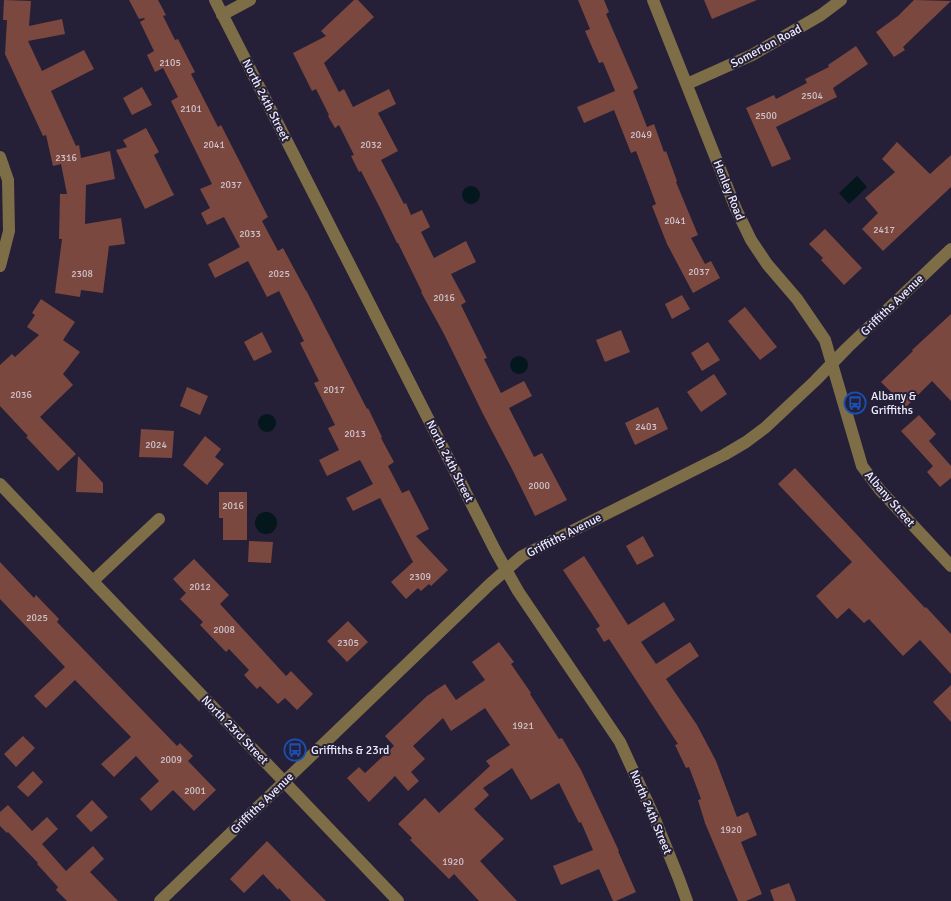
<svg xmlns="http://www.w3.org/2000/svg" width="951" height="901" viewBox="0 0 951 901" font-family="Signika,sans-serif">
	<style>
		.water { fill: #04171c }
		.building { fill: #7a483e }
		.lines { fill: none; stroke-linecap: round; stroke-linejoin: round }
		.minor { stroke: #7e6e47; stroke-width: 12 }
		.labels { text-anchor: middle; stroke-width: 4; stroke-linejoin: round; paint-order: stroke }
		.number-label { font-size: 10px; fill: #d0c2cc }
		.street-label { font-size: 12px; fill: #ecebfb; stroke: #252038 }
		.poi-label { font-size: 12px; fill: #ecebfb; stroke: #252038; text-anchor: start }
	</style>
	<rect width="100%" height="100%" fill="#252038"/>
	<path class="water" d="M857,176L867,187L849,204L839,193Z
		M462 195a9 9 0 1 1 18 0a9 9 0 1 1-18 0Z
		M510 365a9 9 0 1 1 18 0a9 9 0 1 1-18 0Z
		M258 423a9 9 0 1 1 18 0a9 9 0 1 1-18 0Z
		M255 523a11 11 0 1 1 22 0a11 11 0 1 1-22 0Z"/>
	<path class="building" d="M4,0L31,1L29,26L62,19L65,34L28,41L42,71L84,50L94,69L51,91L76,146L79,145L81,158L110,151L115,179L86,185L85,224L121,218L125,244L109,246L103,293L81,290L80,297L55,293L62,239H59L60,194H67L61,164L53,166L46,135L43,136L5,54L7,20H3Z
		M129,0H158L166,15L163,16L175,40L178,39L195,72L191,74L218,127L221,125L268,217L262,221L278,251L283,248L306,291V290L367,409L368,408L382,437L381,438L394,462L388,466L402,493L409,490L429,529L416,536L448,570L431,586L429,584L421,591L418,588L406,599L391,582L413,562L380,498L353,511L346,498L373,484L360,460L327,476L319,460L339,450L328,428L335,425L314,383L319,381L300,343L304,341L279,291L267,297L248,261L215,278L208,264L240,247L224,217L207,225L201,213L210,208L200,189L212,184L171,101L178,97L163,68L155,72L147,55L154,51L140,22L145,19L144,18L139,19Z
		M354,0H358L374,17L324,63L339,92L344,89L353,107L389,89L396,104L378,113L398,151L381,160L404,204L406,203L411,215L422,210L430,227L421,232L434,258L466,241L476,262L451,274L466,302L461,305L487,358L484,359L501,393L524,381L532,396L509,408L534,457L542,453L567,500L535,516L512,469L482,412L444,334L421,292H422L398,243H397L380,208L361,171L359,172L351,156L354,155L339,125L335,128L328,116L329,115L316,89L312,91L293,53L326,36L321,31Z
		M578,0H604L609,12L606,14L638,88L633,91L647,127L654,124L664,152L666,151L677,181L676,182L698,235L691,238L705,264L711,261L720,278L693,293L667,244L652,206L656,204L636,151L631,153L614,110L584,123L577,107L615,91L603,62L599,63L585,31L590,29Z
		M704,0H757L712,19Z
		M914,0L951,1L903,47L905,50L894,57L876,32L898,16Z
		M856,46L868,64L833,88L837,97L776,127L791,159L772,167L746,108L774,95L776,99L807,83L805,79L829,67L828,65Z
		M142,87L152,105L132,115L123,98Z
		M146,128L159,152L154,155L174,195L145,209L116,150L127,147L123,140Z
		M897,142L930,174L951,155V187L883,251L862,229L878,213L865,198L895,172L882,159Z
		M825,229L862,268L844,285L821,260L823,258L809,244Z
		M682,295L690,309L672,319L665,304Z
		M41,299L75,322L63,340L80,352L63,374L73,385L40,417L76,454L58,471L26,437L28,436L0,406V365L12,354L15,357L39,335L27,327L35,315L32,313Z
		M745,307L777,347L760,360L728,321Z
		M951,314V401L932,381L906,407L881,382L913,351L912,350Z
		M621,330L630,352L605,362L596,340Z
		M262,332L272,352L254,361L244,342Z
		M708,342L720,360L702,371L691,353Z
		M714,374L727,394L701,412L687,392Z
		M187,387L208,396L200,415L180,406Z
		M658,407L668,429L635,445L625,423Z
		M919,415L936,434L929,441L951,466V478L940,487L927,472L933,466L901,431Z
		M141,429L174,431L172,458L139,457Z
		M205,436L221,449L215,457L224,464L207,485L183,465Z
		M78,456L103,483V493L76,492Z
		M795,468L925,608L926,607L951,634V674L920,640L903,656L869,619L864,623L849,608L837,619L816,596L852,562L778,484Z
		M219,492H247V540H223V518H219Z
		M643,536L654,556L637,565L626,546Z
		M249,541L273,542L271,563L248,562Z
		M584,556L628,625L664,602L675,620L641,642L656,664L690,642L699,656L666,679L697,725L716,761L737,817L748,812L757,835L741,842L762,894L746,901H738L705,823L698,800L701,799L689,767L686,768L675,745L678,744L609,639L604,642L596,629L600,626L563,570Z
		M194,559L229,595L220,604L286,676L291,671L313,694L297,710L285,698L278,704L260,686L257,689L244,675L249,670L229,649L226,652L200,625L203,622L180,599L186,593L173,579Z
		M0,562L34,598L36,595L59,619L57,622L177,746L180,743L193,756L188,761L216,790L194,811L173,790L151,811L140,799L159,781L136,756L114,777L101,764L131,737L75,680L46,708L34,696L65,667L0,599Z
		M348,621L368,642L347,662L327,641Z
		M499,642L514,662L511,664L531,693L530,694L559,739L562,738L581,770L619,851H618L636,892L616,901H613L599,869L561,885L553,866L593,850L581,822L579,823L559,783L531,800L512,768L483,788L489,795L474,809L504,839L480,861L517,901H479L454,874L449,879L410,840L412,838L398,824L425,798L439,813L490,766L486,761L510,745L485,708L451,731L443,718L413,746L425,759L411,772L419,781L408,791L395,776L369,802L347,778L359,767L365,773L394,746L385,736L427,696L445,684L456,700L485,680L472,662Z
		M951,685V722L933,702Z
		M23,736L35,748L16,767L4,754Z
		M33,771L43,782L28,797L17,787Z
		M92,800L108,817L91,832L76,816Z
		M8,805L32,831L47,817L58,829L42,844L66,871L93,846L104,859L90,872L118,901H67L56,890L58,887L37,864L38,863L8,832L7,833L0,826V812Z
		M267,841L305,880L326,901H291L279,888L278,890L263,874L244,893L230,879Z
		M789,883L796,901H774L770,890Z"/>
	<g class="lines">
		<path class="minor" d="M215,0L495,550L518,591L620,742L652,812L679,879L687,901
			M653,0L736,209L751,240L767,264L797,299L825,340L862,466L880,490L951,566
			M222,15L250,0
			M687,84L752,55L821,15L841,0
			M0,157L8,180L9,231L0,266
			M0,484L398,901
			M93,581L159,519
			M160,901L490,584L522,556L724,455L746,442L766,427L815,381L847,348L951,249"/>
	</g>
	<defs>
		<g id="bus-ring" transform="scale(1.125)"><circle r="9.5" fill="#252038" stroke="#1a4fb4" stroke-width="1.5"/><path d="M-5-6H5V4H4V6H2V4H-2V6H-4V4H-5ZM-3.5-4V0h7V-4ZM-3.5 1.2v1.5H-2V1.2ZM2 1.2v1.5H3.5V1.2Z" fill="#1a4fb4"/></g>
	</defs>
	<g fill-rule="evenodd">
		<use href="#bus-ring" x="855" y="403"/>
		<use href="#bus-ring" x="295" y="750"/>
	</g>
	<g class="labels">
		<g class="number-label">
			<text x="170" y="66">2105</text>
			<text x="812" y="99">2504</text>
			<text x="191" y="112">2101</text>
			<text x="766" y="119">2500</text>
			<text x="641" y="138">2049</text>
			<text x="214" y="148">2041</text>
			<text x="371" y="148">2032</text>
			<text x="66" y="161">2316</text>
			<text x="231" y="188">2037</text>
			<text x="675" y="224">2041</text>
			<text x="884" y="233">2417</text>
			<text x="250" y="237">2033</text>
			<text x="699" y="275">2037</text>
			<text x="82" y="277">2308</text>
			<text x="279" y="277">2025</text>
			<text x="444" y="301">2016</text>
			<text x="334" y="393">2017</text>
			<text x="21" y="398">2036</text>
			<text x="646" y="430">2403</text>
			<text x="355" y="437">2013</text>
			<text x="156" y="448">2024</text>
			<text x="539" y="489">2000</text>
			<text x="233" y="509">2016</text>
			<text x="420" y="580">2309</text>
			<text x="200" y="590">2012</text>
			<text x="37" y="621">2025</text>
			<text x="224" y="633">2008</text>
			<text x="348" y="646">2305</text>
			<text x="523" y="729">1921</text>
			<text x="171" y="763">2009</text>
			<text x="195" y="794">2001</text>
			<text x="731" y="833">1920</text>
			<text x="453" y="865">1920</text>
		</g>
		<g class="street-label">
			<text transform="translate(766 46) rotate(-28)" y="4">Somerton Road</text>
			<text transform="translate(266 100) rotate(63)" y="4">North 24th Street</text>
			<text transform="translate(729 190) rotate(68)" y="4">Henley Road</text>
			<text transform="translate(892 305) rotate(-44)" y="4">Griffiths Avenue</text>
			<text transform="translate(450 461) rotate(63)" y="4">North 24th Street</text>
			<text transform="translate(890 499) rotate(49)" y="4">Albany Street</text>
			<text transform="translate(564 535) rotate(-27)" y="4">Griffiths Avenue</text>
			<text transform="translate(235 730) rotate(46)" y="4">North 23rd Street</text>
			<text transform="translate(262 803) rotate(-44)" y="4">Griffiths Avenue</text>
			<text transform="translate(651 812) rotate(67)" y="4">North 24th Street</text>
		</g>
		<g class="poi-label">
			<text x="871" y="400">Albany &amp;<tspan x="871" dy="14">Griffiths</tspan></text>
			<text x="311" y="754">Griffiths &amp; 23rd</text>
		</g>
	</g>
</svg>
